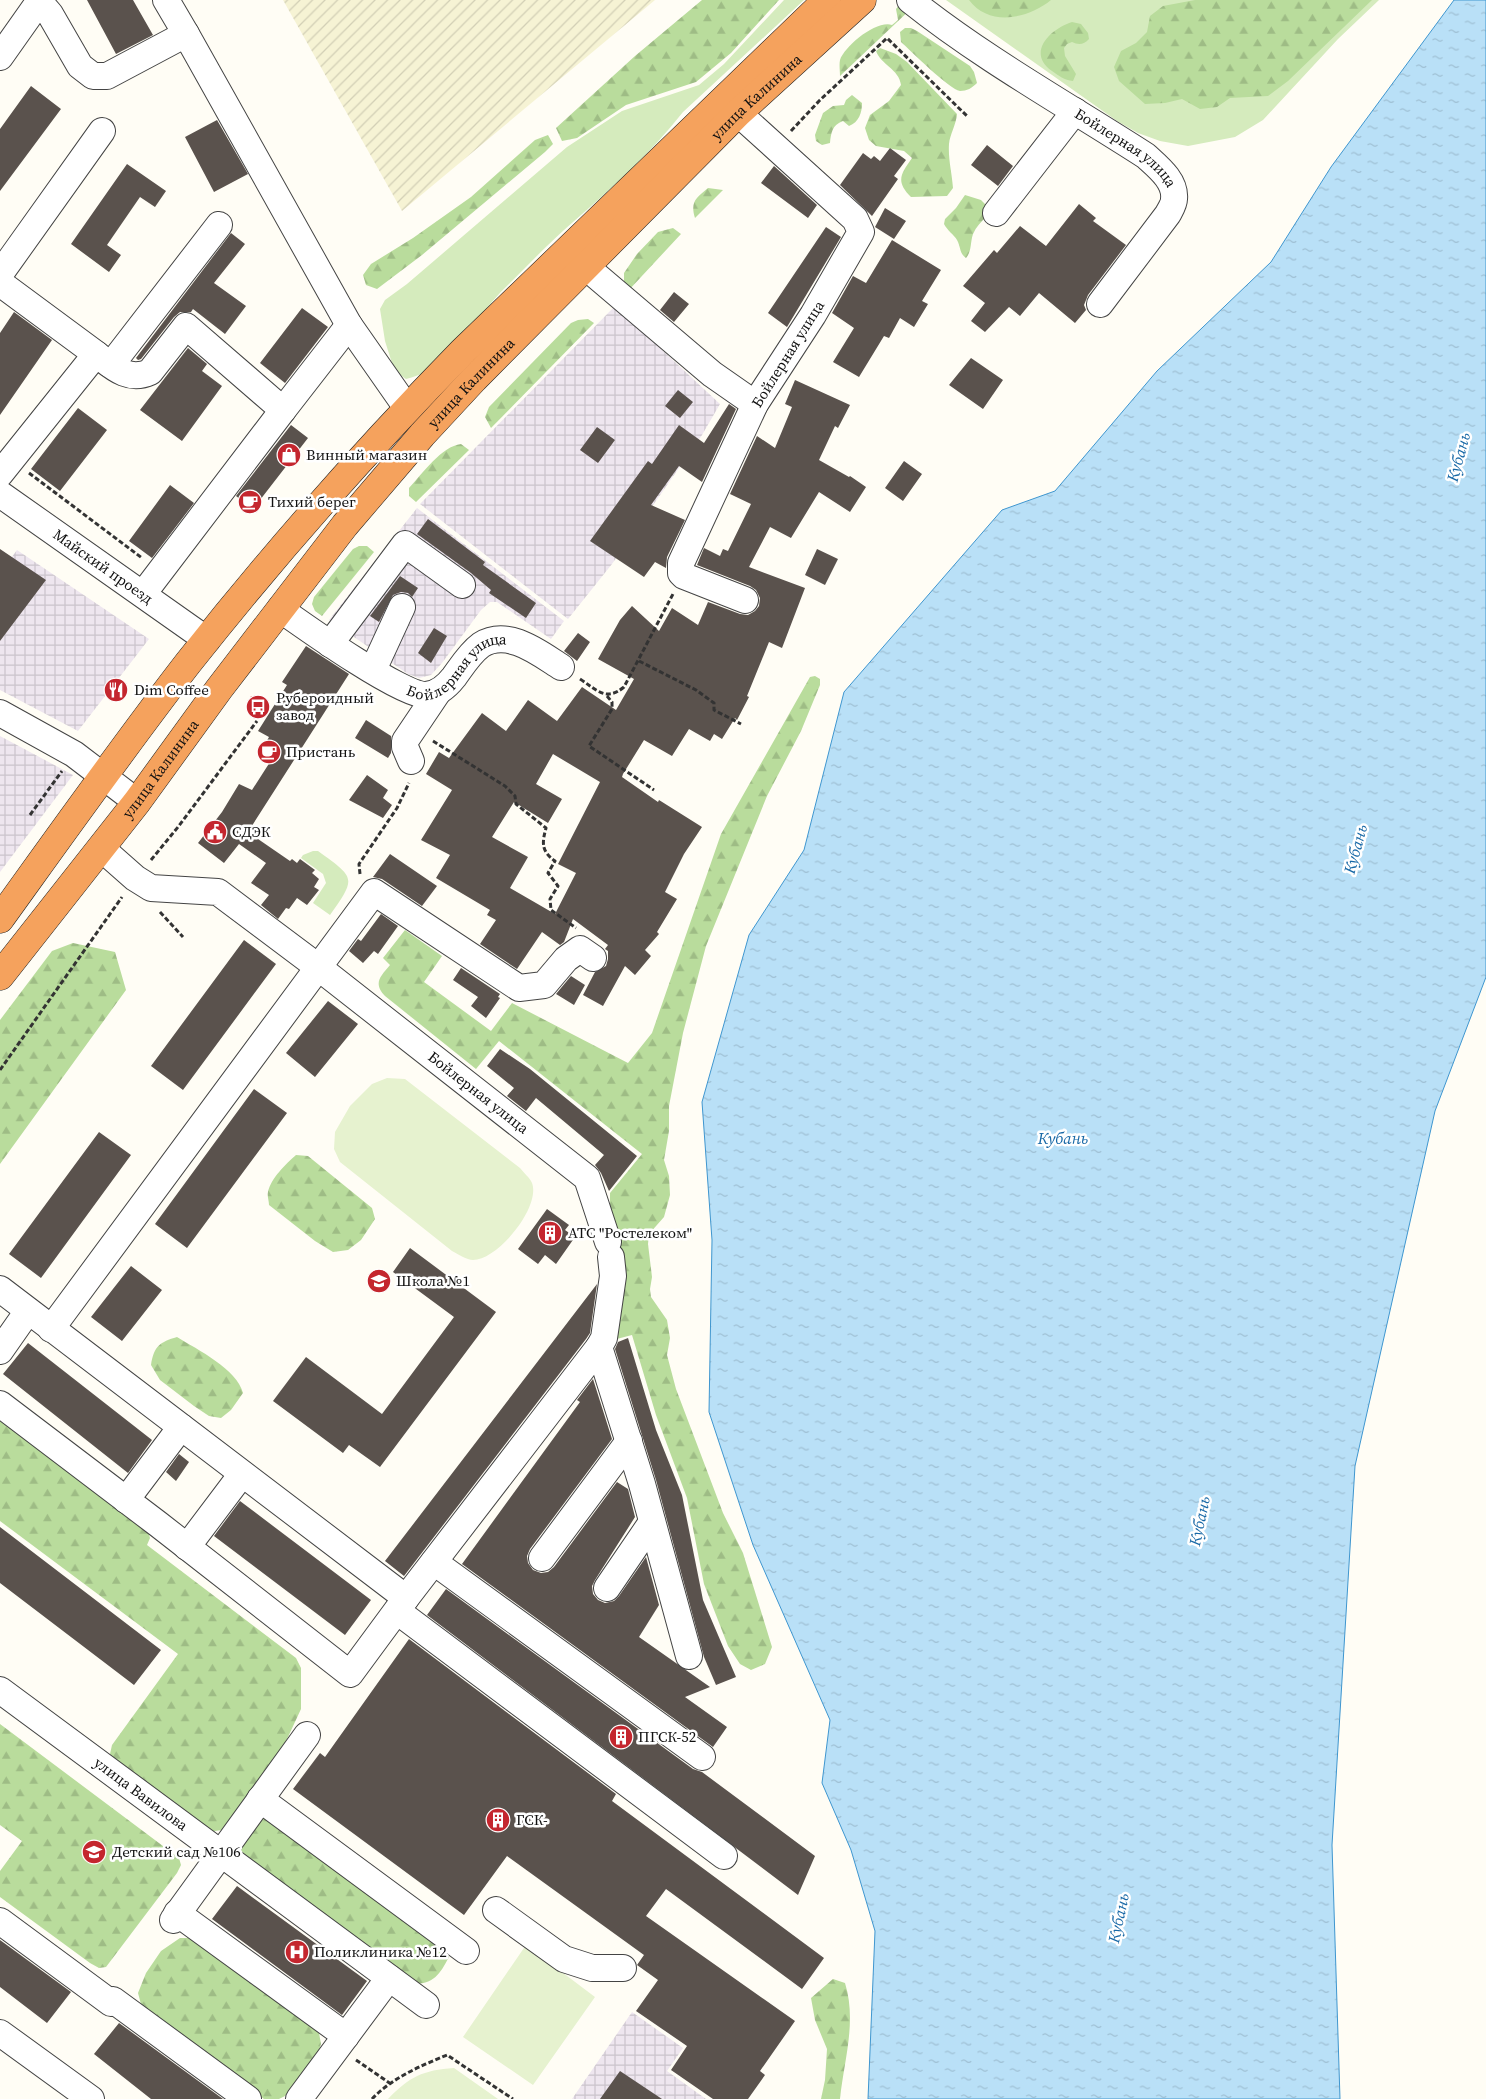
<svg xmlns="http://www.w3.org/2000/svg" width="1486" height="2099" viewBox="0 0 1486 2099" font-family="'Source Serif 4',serif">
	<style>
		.industrial { fill: url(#industrial-grid) }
		.farmland { fill: url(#farmland-furrows) }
		.grass { fill: #d5ebbd }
		.forest { fill: url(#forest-firs) }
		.pitch { fill: #e6f2cf }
		.water { fill: url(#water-ripples); stroke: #3f96cf }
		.building { fill: #5a524d; fill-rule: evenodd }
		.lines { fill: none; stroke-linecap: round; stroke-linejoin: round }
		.minor-casing { stroke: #444; stroke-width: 28 }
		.highway-casing { stroke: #222; stroke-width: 29 }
		.path { stroke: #333; stroke-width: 3; stroke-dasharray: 5 2.5; stroke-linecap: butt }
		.minor { stroke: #fff; stroke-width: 26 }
		.highway { stroke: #f5a25d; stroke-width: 28 }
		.labels { text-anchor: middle; stroke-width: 5; stroke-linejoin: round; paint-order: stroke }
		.street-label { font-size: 15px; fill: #111; stroke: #fff }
		.poi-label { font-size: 15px; fill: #111; stroke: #fff; text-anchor: start }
		.water-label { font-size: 16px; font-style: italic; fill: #1768a6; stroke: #fff }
	</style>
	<defs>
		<pattern id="industrial-grid" width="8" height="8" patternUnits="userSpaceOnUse" patternTransform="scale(1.25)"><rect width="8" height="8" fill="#eee6ef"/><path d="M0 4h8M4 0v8" fill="none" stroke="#cbc4cc"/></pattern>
		<pattern id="farmland-furrows" width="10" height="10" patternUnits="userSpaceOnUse" patternTransform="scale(1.25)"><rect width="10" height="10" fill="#f6f3d4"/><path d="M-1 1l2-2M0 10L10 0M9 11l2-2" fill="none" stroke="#d2cfb5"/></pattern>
		<pattern id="forest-firs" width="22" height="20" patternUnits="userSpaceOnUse" patternTransform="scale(1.25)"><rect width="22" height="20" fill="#b9dc9c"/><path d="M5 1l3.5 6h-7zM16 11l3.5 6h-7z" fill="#9ebc85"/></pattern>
		<pattern id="water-ripples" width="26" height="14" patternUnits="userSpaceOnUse" patternTransform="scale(1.25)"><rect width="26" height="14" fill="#b9e0f7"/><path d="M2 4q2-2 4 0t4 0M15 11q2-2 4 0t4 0" fill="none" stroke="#9ebfd3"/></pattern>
	</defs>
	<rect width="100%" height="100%" fill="#fffdf5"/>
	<path class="industrial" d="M615,306L720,404L702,435L612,564L568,619L420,504Z
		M417,508L564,621L551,639L497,602H490L481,610L442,663L431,675L419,678L408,674L329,620Z
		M17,550L149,639L78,731L0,690V573Z
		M0,736L73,775L0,872Z
		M632,2012L683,2048L667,2071L706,2099H572Z"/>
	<path class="farmland" d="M283,0H655L402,211Z"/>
	<path class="grass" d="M784,0H804L683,112C651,153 612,188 573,222C551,241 531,262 510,283C484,307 466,339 439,362C429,371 419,376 406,379L396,372L391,360L385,341L380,309L385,300L407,284L567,147L622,111L699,85L724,64Z
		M946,0H1379L1338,39L1263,120L1235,137L1188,146L1160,141L1138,133L1117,121Z
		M313,851H318C355,878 357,877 330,915L313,903L326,883L323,874L301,858L303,855Z"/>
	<path class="forest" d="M702,0H779L731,53L696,82L626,105L577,138L562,141L556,128L635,56Z
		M903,0L914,6L840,76C840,71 839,65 840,60C845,46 876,20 892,25L898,20L896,9Z
		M969,0H1051C1028,19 989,27 969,0Z
		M1195,0H1372L1288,81L1268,96L1230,98L1217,107L1200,109L1182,99L1165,103L1145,104L1119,81L1114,67L1121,51L1136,43L1147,32L1150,16L1163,6Z
		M1072,22L1081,24L1088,33L1089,39C1084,45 1078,45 1072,42L1067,44L1064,48L1065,56L1076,74L1073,81C1064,80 1059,76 1052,71C1026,53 1050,29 1072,22Z
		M905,28H911L917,31L970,66L974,72L977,83C972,88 967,91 960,91C949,89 911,51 901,42L900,32Z
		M880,48L896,54L907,62L957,114C956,125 950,134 949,144C948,159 952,173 953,188L947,196L911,197C895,181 901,174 912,158L904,151L876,146L869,140L865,128L870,115L889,101L901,85C899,69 881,65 876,51Z
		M852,95L862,103C862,113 859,122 849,126L843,121C832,125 831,133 830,143L822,145L816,141L815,135L823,113L833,106L844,105L846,100Z
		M548,135L553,144L545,152L422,255L377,289L366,285L363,275L371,264L413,238L471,197L535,140Z
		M708,188L723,190L695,218C690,202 696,198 708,188Z
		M965,195L981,200L986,205V217C981,222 976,227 973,234C970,243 972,251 966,258C959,253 961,247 957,240C954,235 947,230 944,224L945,219L956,208Z
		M673,228L681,234L628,291L624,285V273L637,254L658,232Z
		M588,319L594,323L491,428L485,417L489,407L571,323L578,320Z
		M461,444L469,450L416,502L409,496V488C422,474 442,446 461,444Z
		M359,546H367L374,552L322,616L315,611L312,604L314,597L353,549Z
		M815,676L820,679V685L801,731L767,796L706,946L683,1033L669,1106V1131L664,1160L669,1176L670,1195L664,1217L649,1234L648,1244L652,1277L650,1289L651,1297L667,1320L670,1338L667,1355L676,1389L723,1513L743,1553L772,1647L765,1664L751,1670L740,1664L728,1646L704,1584L687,1498L656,1415L632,1335L609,1341L610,1193L642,1154L499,1041L476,1069L385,996C373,983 380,977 390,965L383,958L405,930L442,956L424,982L491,1031L512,1003L628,1063L652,1033L721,834L810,677Z
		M73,943L115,952L126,990L0,1164V1020L52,951Z
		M296,1155L308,1156L372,1208L375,1219L361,1240L348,1250L333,1252L315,1241L269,1205C269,1201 267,1196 268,1192C271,1178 286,1164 296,1155Z
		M177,1337C198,1350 237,1369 243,1393L231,1410L221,1418L209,1416L194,1406L160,1380L151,1365C154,1346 160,1342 177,1337Z
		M0,1415L147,1528L150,1538L147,1545L296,1658L301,1668V1709L288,1737L273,1765L233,1819L222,1830L208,1832L117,1763L110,1754L112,1745L178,1654L0,1521Z
		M0,1724L179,1858L181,1865L177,1873L106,1967L99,1968L90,1963L0,1897V1871L22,1841L0,1825Z
		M264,1814L443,1942L449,1957C440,1974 434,1984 413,1984L245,1860L237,1848Z
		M180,1938H192L319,2033L321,2044L318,2053L285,2096L279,2099H264L142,2008L138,1993L146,1973L161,1951Z
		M833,1979L845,1983C857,2022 844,2060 840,2099H821L825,2080L827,2049L815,2020L811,1998Z"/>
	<path class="pitch" d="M387,1078L405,1079L520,1168C523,1172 530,1178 532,1183C541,1207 498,1260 473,1260C467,1260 458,1254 452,1251L340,1162L334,1149L335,1132L350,1106L372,1084Z
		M526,1945L595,1997L533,2085L463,2037Z
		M454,2068L498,2099H388C409,2077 423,2070 454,2068Z"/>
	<path class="water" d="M1454,0H1486V977L1435,1111L1355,1466L1332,1845L1340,2099H868L875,1931L851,1850L822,1783L830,1720L753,1545L709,1412L712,1240L702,1102L749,935L804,850L844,692L1002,510L1055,491L1157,371L1271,262L1331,167Z"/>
	<path class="building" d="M87,0H133L153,35L116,54Z
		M31,86L61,109L0,191V129Z
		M217,120L248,174L214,192L185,137Z
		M987,145L1013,166L998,186L971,165Z
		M890,148L906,160L894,176L898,179L872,216L840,185L863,153L871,159L874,156L880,161Z
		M127,164L166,191L155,207L140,197L107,245L121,255L109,272L71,244Z
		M774,166L817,205L808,218L761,183Z
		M1079,204L1096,218L1093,221L1126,245L1088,295L1084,305L1086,310L1075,323L1039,293L1020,316L1009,307L985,332L971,321L985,303L963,286L994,250L997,253L1020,226L1046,246Z
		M885,208L906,221L894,239L875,227Z
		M826,227L841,237L787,327L768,313Z
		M231,233L245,244L214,283L246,306L225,334L193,309L191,312H180L174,317L141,359L138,360L136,358Z
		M892,240L941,270L922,301L928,304L914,327L900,318L889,338L884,336L859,377L833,362L854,328L832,313L853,276L866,283Z
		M674,292L689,304L674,322L660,310Z
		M302,308L328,327L285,383L260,363Z
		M14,312L52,340L0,415V333Z
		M188,348L207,364L202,371L222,386L182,441L140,410Z
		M971,358L1003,380L983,409L949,385Z
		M795,380L850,405L838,428L835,426L819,460L849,477L850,476L866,487L850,512L819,492L791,538L770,527L749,567L805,588L782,648L769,642L747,696L749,697L737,720L735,718L722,739L714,734L710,741L689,729L672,756L644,740L623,774L622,777L658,802L659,800L702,827L684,854L665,892L677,899L657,932L659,934L645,950L651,956L635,975L625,966L603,1006L583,995L595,972L606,966L608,959V951L605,949L608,945L573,919L564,942L560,945L542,932L517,969L480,944L496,920L487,915L490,910L436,878L450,855L421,840L452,790L426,774L439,752L449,758L482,713L506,731L528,700L557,721L582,687L616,710L634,679L598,659L620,620L632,606L659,631L672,608L698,625L708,602L740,614L748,615L755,611L759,606L760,598L756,590L750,586L697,565L704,548L720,556L723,549L728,551L751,504L730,494L757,436L775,448L792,407L785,404ZM553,754L600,782L558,864L576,873L555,914L510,888L528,857L492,837L514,802L548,823L562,799L536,784Z
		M678,390L693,402L680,418L665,406Z
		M729,404L736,409L702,482L679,466L651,505L685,520L667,557L666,568L655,562L644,577L590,541L648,461L652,464L679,425L704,443Z
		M78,408L107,430L60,491L31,469Z
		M291,425L308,438L253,509L236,496Z
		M597,427L615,440L598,463L580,450Z
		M904,461L922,474L903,501L885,488Z
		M170,485L194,503L152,558L129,541Z
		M428,519L485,562L483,565L536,603L526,618L489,593L491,590L471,573L417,534Z
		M0,549L46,580L0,641Z
		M817,549L838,559L825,585L805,575Z
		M400,576L418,588L412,597L408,593L401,592L393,595L379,622L370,616Z
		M434,628L447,636L431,663L418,653Z
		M578,633L590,642L577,661L564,651Z
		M306,646L349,674L248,832L290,861L292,859L297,863L300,859L315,870L312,873L319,879L314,887L319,890L307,905L297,898L289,909L286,908L278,919L261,905L269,895L251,883L266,863L239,844L224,863L198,843L222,812L239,784L252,790L270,762L259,755L269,737L258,731L287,685L282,682Z
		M366,720L391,736V753L388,758L355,738Z
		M367,775L388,790L383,798L392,805L383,818L349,800Z
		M390,854L437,886L422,906L382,879L373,877Z
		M381,914L398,926L378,954L374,951L363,963L349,951L358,939L361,941Z
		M244,940L276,964L183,1090L151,1066Z
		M461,968L500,994L498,997L500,998L486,1018L471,1006L478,997L453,980Z
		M571,976L585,985L574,1005L556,994Z
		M328,1001L358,1024L315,1077L286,1053Z
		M500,1049L530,1069L637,1156L609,1191L601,1173L595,1165L604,1155L536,1098L526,1111L507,1096L514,1088L487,1066Z
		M254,1089L287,1113L187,1248L155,1224Z
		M99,1132L131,1155L41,1278L9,1254Z
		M547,1209L569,1225L565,1230L575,1237L556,1264L545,1255L538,1264L518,1249Z
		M410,1248L496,1312L380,1467L349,1445L343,1453L273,1401L306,1357L382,1414L454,1317L393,1272Z
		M131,1266L162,1290L122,1341L91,1317Z
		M597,1284L590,1333L586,1339L404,1576L385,1561Z
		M628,1338L656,1430L682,1495L703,1600L736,1677L716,1685L704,1657L656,1480L615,1349L618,1342Z
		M28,1343L152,1440L128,1473L3,1374Z
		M593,1379L612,1439L530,1549L527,1556L528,1563L533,1570L541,1573L548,1572L554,1567L617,1482L628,1489L635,1517L595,1580L592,1586L593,1594L598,1600L605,1603L614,1601L619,1596L646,1557L659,1605L639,1637L710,1687L685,1697L727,1727L713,1747L462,1564L580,1402L577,1400Z
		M179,1454L189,1462L176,1481L166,1472Z
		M240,1501L371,1600L345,1635L214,1536Z
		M0,1527L161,1650L134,1685L0,1583Z
		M446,1589L693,1769L702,1772L815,1856L798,1895L427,1615Z
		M409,1639L616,1794L612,1801L824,1958L802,1989L666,1889L646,1916L795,2021L760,2071L765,2075L748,2099H713L671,2070L687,2046L636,2011L658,1980L637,1965L644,1955L507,1856L464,1915L293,1789L320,1753L325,1757Z
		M237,1886L367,1981L342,2015L212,1919Z
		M0,1940L71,1992L47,2023L0,1987Z
		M119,2023L223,2099H151L94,2054Z
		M620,2071L662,2099H600Z"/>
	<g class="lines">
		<g class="minor-casing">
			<g id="minor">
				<path d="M166,0L186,34"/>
				<path id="s1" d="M910,0C984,59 1067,105 1146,156C1158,167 1176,181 1174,199C1174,204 1170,210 1168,214L1100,304"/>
				<path d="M0,57L36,6L44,7L50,14L80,66L93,76H107L186,34L349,325L407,408"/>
				<path d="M738,113L855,219L861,232L813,315L755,404L681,563V573L684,576L745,600"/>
				<path d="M996,213L1075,111"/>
				<path d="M586,267L712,374L755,404"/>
				<path d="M0,274L102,131"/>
				<path d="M0,283L96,354"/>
				<path d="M111,365L219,225"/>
				<path d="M0,474L96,354C113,367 128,382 150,372L186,326L283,410L349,325"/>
				<path id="s2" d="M0,494L207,640"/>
				<path d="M143,594L283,410"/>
				<path id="s3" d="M280,609C304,626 402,696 426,695C438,694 447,686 454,677C462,666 470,653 481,645C508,628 539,653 561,667"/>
				<path d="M330,644L405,544L462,585"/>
				<path d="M373,670L402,607"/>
				<path d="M0,713L74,754L137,802"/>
				<path d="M411,761L405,747V741L438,692"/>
				<path id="s4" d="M101,848L135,878L151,888L218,892L318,967L587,1178L608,1242"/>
				<path d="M0,1289L406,1598"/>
				<path d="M51,1329L374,892L519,988L544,985L566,959L580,949L593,958"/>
				<path d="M599,1347L642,1484L689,1656"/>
				<path d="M0,1351L28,1311"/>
				<path d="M0,1404L158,1524L350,1674L406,1598L599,1347L604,1338L613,1276L611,1257"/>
				<path d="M126,1500L181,1427"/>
				<path d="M187,1547L242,1474"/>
				<path d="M542,1558L629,1441"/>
				<path d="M434,1562L702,1757"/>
				<path d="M607,1588L652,1522"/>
				<path d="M397,1611L724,1856"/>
				<path id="s5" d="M0,1690L426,2005"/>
				<path d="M260,1799L466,1951"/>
				<path d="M496,1910L564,1959L592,1968H623"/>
				<path d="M177,1913L346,2036"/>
				<path d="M173,1920L307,1735"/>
				<path d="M0,1921L111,2003"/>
				<path d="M113,2000L248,2099"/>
				<path d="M0,2033L91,2099"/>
				<path d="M299,2099L389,1978"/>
			</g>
		</g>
		<g class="highway-casing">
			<g id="highway">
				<path d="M0,919C62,833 123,747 188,663C274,554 366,450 463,351L827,0"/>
				<path id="s6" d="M0,976L137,802L219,689L345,525L422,435L474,379L738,113L862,0"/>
			</g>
		</g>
		<path class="path" d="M791,131L820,100L887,38L968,117
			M29,473L142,558
			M639,661L696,690L714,703V710L741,724
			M580,679C597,690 606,702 624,687L673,594
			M607,696L612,702V709L589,746L654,790
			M433,741L505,786L515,796L516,804L546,828C542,843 541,851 555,861L548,873L558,886L550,899L551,910L576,928
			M30,815L62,771
			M151,860L178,827L257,721
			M360,874L359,864L397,808L409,783
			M160,912L183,937
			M0,1070L122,897
			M356,2060L391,2084
			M372,2099C392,2078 420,2066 447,2055L513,2099"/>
		<use href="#minor" class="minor"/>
		<use href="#highway" class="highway"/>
	</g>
	<defs>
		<g id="shop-disc" transform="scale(1.25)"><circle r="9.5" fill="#c4262e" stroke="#fff"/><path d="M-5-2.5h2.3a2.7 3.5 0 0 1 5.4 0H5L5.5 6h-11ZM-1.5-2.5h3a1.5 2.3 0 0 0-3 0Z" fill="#fff"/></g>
		<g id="cafe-disc" transform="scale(1.25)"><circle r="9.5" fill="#c4262e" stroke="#fff"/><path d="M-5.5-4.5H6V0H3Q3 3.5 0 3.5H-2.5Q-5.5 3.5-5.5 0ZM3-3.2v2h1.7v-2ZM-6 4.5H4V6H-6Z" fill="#fff"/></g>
		<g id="restaurant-disc" transform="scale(1.25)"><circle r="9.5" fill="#c4262e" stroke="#fff"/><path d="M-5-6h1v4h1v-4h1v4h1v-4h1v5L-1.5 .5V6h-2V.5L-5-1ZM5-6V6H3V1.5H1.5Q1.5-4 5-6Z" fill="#fff"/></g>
		<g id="bus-disc" transform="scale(1.25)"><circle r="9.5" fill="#c4262e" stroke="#fff"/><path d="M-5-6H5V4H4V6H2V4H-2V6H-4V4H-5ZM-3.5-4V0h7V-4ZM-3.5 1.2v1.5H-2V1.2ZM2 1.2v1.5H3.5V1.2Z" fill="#fff"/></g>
		<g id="civic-disc" transform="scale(1.25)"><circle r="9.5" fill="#c4262e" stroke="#fff"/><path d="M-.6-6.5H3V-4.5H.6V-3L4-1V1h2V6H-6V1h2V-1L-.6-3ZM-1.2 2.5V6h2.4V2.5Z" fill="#fff"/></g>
		<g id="building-disc" transform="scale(1.25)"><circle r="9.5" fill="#c4262e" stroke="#fff"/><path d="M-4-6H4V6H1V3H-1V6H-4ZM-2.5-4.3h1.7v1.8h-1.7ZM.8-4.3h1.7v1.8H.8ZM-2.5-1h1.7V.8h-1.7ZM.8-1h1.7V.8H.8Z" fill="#fff"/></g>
		<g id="school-disc" transform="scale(1.25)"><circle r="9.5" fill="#c4262e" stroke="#fff"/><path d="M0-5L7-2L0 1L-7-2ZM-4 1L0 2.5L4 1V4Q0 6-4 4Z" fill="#fff"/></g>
		<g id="hospital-disc" transform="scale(1.25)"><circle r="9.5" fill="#c4262e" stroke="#fff"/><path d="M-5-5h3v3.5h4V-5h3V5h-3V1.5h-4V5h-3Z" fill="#fff"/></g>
	</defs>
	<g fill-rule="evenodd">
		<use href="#shop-disc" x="289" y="455"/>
		<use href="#cafe-disc" x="250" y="502"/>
		<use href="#restaurant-disc" x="116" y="690"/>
		<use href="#bus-disc" x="258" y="707"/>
		<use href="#cafe-disc" x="269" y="752"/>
		<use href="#civic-disc" x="215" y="832"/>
		<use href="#building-disc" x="550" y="1233"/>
		<use href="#school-disc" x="379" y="1281"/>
		<use href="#building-disc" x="621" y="1737"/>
		<use href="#building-disc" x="498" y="1820"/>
		<use href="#school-disc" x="94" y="1852"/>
		<use href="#hospital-disc" x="297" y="1952"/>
	</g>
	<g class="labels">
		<g class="street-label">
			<text dy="5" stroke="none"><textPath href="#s6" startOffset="1162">улица Калинина</textPath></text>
			<text dy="5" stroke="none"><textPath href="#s1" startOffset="262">Бойлерная улица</textPath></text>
			<text transform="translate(788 354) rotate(-58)" y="5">Бойлерная улица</text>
			<text dy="5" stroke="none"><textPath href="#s6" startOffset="758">улица Калинина</textPath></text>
			<text dy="5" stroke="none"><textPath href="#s2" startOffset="126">Майский проезд</textPath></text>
			<text dy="5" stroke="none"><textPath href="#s3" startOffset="212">Бойлерная улица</textPath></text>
			<text dy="5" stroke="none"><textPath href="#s6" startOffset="262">улица Калинина</textPath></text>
			<text dy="5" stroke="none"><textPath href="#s4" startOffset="460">Бойлерная улица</textPath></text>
			<text dy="5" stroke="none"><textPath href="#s5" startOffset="175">улица Вавилова</textPath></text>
		</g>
		<g class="poi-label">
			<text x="306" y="460">Винный магазин</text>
			<text x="268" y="507">Тихий берег</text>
			<text x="134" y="695">Dim Coffee</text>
			<text x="276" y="703">Рубероидный<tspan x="276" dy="17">завод</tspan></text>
			<text x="286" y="757">Пристань</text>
			<text x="232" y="837">СДЭК</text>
			<text x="568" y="1238">АТС "Ростелеком"</text>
			<text x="396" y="1286">Школа №1</text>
			<text x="638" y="1742">ПГСК-52</text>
			<text x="516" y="1825">ГСК-</text>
			<text x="112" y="1857">Детский сад №106</text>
			<text x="314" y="1957">Поликлиника №12</text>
		</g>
		<g class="water-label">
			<text transform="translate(1458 457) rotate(-75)" y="6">Кубань</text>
			<text transform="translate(1355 849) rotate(-75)" y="6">Кубань</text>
			<text x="1063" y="1144">Кубань</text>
			<text transform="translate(1199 1521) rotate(-78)" y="6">Кубань</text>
			<text transform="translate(1118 1918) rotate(-78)" y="6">Кубань</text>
		</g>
	</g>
</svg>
